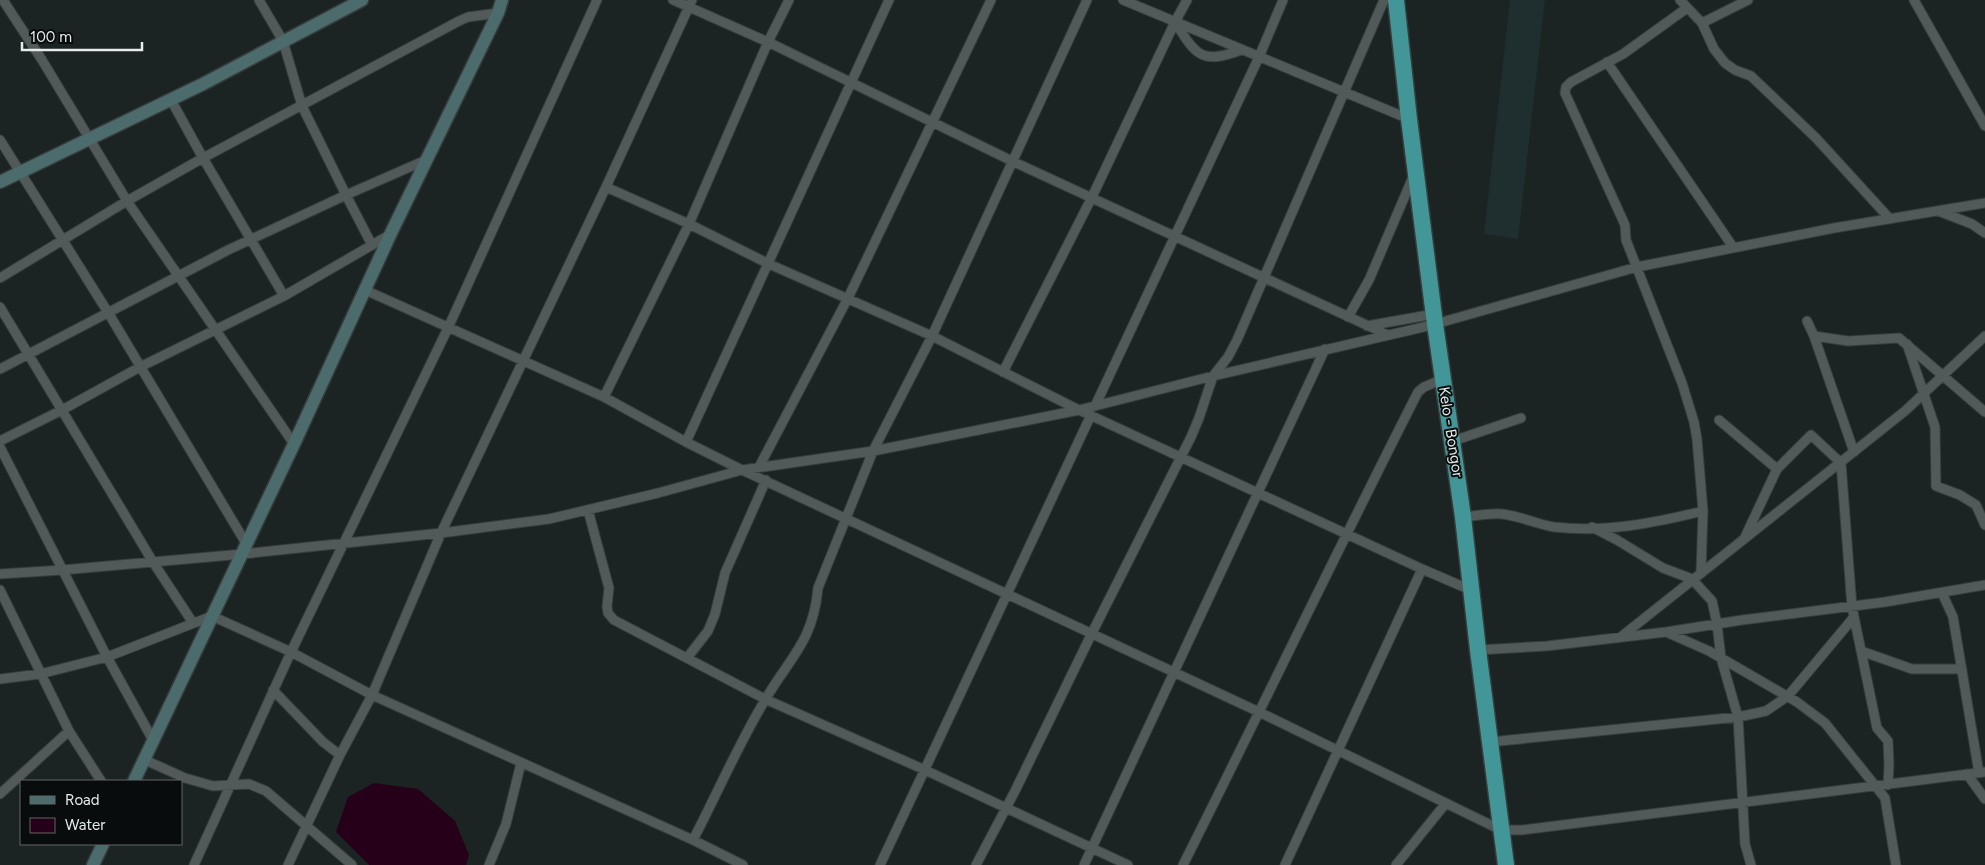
<svg xmlns="http://www.w3.org/2000/svg" width="1985" height="865" viewBox="0 0 1985 865" font-family="Figtree,sans-serif">
	<style>
		.built { fill: #1f2e2e }
		.water { fill: #260019 }
		.lines { fill: none; stroke-linecap: round; stroke-linejoin: round }
		.street-casing { stroke: #373d3d; stroke-width: 11 }
		.secondary-casing { stroke: #373d3d; stroke-width: 15 }
		.highway-casing { stroke: #373d3d; stroke-width: 19 }
		.street { stroke: #515959; stroke-width: 9 }
		.secondary { stroke: #4c6b6c; stroke-width: 12 }
		.highway { stroke: #429697; stroke-width: 16 }
		.labels { text-anchor: middle; stroke-width: 4; stroke-linejoin: round; paint-order: stroke }
		.street-label { font-size: 15px; fill: #e6ebeb; stroke: #090c0c }
	</style>
	<rect width="100%" height="100%" fill="#1c2323"/>
	<path class="built" d="M1510,0H1545L1518,239L1484,234Z"/>
	<path class="water" d="M374,783L418,789L455,821L469,855L466,865H369L336,832L348,797Z"/>
	<g class="lines">
		<g class="street-casing">
			<path id="street" d="M3,0L42,60L127,201L294,444
				M259,0L283,41L302,106L346,195L372,245
				M673,0L768,42L1012,161L1388,335
				M1123,0L1409,119
				M1680,0L1702,23L1714,49L1725,63L1735,70L1751,76L1816,138L1890,219
				M1914,0L1985,126
				M1687,8L1623,54L1571,82L1566,87L1565,93L1625,225L1626,240L1682,383L1694,422L1697,439L1703,511L1701,572
				M1175,22C1196,55 1201,65 1241,50
				M1702,23L1748,0
				M1607,62L1733,247
				M171,100L203,158L284,296
				M0,140L109,314L247,545
				M606,187L689,224L769,264L932,336L1079,410L1422,569L1473,591
				M1941,212L1972,224L1985,233
				M0,278L127,201L203,158L459,21L468,17L498,13
				M365,290L604,397L686,442L742,470L1259,712L1501,830H1522L1985,772
				M0,307L153,562L193,623
				M1348,317L1369,280L1413,177
				M1807,321L1814,336L1848,341L1899,338L1985,412
				M1367,326L1434,314
				M1814,336L1854,452
				M1907,344L1935,427L1936,486L1960,495L1976,505L1985,525
				M0,369L228,250L346,195L426,160
				M1003,372L1092,197L1175,22L1187,0
				M604,397L689,224L768,42L789,0
				M1096,404L1259,57L1283,0
				M1719,420L1777,469
				M0,441L62,410L140,367L284,296L391,234
				M1453,441L1521,418
				M686,442L889,0
				M0,447L107,657L154,742
				M759,467L848,298L991,0
				M588,510L609,588L607,606L608,613L614,620L765,699L925,770L1128,865
				M1463,517C1476,516 1489,513 1502,514C1520,516 1536,524 1554,527C1604,533 1655,523 1703,511
				M1592,527L1617,540L1663,568L1692,579L1712,601L1717,624L1721,658L1738,717L1745,844L1751,865
				M1745,537L1777,469L1811,435L1841,463L1852,607L1877,728L1888,741L1889,765L1888,785
				M0,574L62,570L243,554L441,533L549,519L658,493L742,470L873,451L1079,410L1213,376L1428,326L1637,267L1834,228L1985,203
				M0,590L69,731L101,781
				M1942,593L1953,617L1979,773
				M1666,632L1709,651L1797,702L1825,723L1885,798L1896,865
				M1622,636L1905,411L1985,336
				M1478,650L1547,646L1666,632L1742,620L1885,602L1985,585
				M1861,651L1912,669H1962
				M687,658L708,631L715,614L725,573L766,480
				M0,679L40,674L107,657L212,616L291,652L372,695L693,840L743,865
				M273,690L323,742L340,755L372,695L441,533L606,187L692,0
				M1490,742L1738,717L1766,711L1788,696L1854,617
				M145,760L185,778L213,786L249,784L266,791L352,865
				M1967,774L1985,799
				M0,794L69,731
				M693,840C717,794 738,745 765,700C790,657 813,642 818,588L873,451L932,336L1087,0
				M194,865L291,652L448,328L597,0
				M288,865L340,755
				M489,865L506,824L521,763
				M880,865L1091,415
				M976,865L1015,791L1091,635L1191,437L1199,418L1213,376L1228,357L1237,340L1384,0
				M1084,865L1325,349
				M1183,865C1262,708 1338,549 1418,392L1424,387L1443,379
				M1285,865L1422,569
				M1396,865L1446,803"/>
		</g>
		<g class="secondary-casing">
			<path id="secondary" d="M0,182L203,84L362,0
				M134,781L294,444L391,233L498,13L502,0
				M93,865L103,844"/>
		</g>
		<g class="highway-casing">
			<path id="highway" d="M1396,0L1409,119L1435,324L1463,517L1478,650L1506,865"/>
		</g>
		<use href="#street" class="street"/>
		<use href="#secondary" class="secondary"/>
		<use href="#highway" class="highway"/>
	</g>
	<g class="labels">
		<g class="street-label">
			<text transform="translate(1451 432) rotate(81)" y="5">Kelo - Bongor</text>
		</g>
	</g>
	<rect x="20" y="780" width="162" height="65" fill="#090c0c" stroke="#616565"/>
	<rect x="30" y="796" width="25" height="8" fill="#4c6b6c" stroke="#616565"/>
	<text x="65" y="805" font-size="15" fill="#e6ebeb">Road</text>
	<rect x="30" y="818" width="25" height="15" fill="#260019" stroke="#616565"/>
	<text x="65" y="830" font-size="15" fill="#e6ebeb">Water</text>
	<path d="M22 42v8h120v-8" fill="none" stroke="#e6ebeb" stroke-width="2.5"/>
	<text x="30" y="42" font-size="15" fill="#e6ebeb" stroke="#090c0c" stroke-width="4" paint-order="stroke">100 m</text>
</svg>
